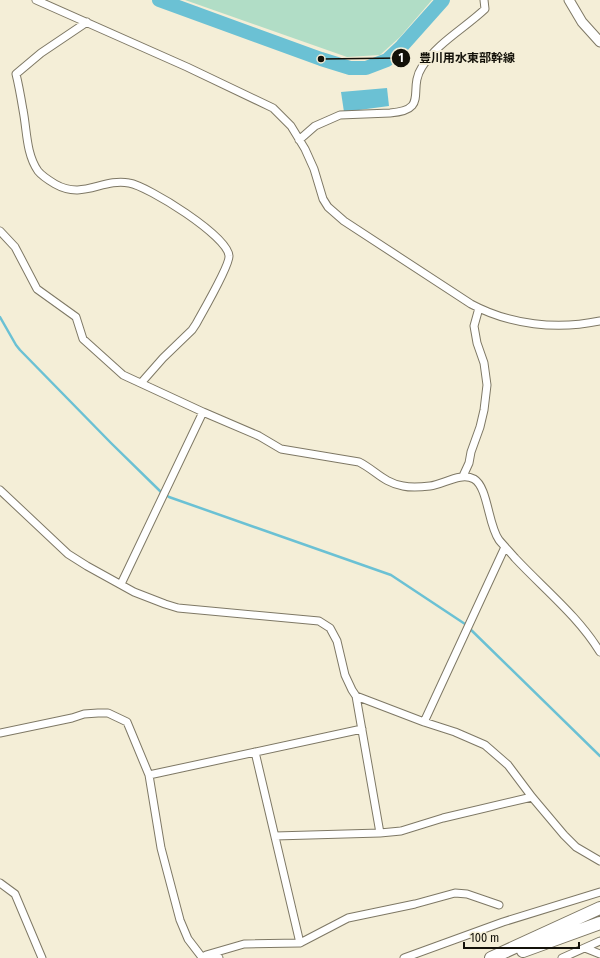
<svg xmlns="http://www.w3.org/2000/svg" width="600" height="958" viewBox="0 0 600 958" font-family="'Fira Sans Condensed','Noto Sans JP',sans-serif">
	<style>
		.green { fill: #b1ddc6 }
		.water { fill: #6bc1d4 }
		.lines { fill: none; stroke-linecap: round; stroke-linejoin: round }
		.stream { stroke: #6bc1d4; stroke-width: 2.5 }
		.river { stroke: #6bc1d4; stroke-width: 14 }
		.minor-casing { stroke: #7e7865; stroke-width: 9 }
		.tertiary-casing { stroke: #7e7865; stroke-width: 11 }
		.trunk-casing { stroke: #7e7865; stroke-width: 14 }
		.minor { stroke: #fff; stroke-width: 7 }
		.tertiary { stroke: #fff; stroke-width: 9 }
		.trunk { stroke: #fff; stroke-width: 12 }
		.leader { fill: none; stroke: #131109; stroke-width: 1.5 }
		.callout-dot { fill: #131109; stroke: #f4eed7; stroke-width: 1.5 }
		.mark-label { font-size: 12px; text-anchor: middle; font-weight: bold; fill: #fff }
		.callout-label { font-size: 12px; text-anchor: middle; font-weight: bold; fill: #131109; stroke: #f4eed7; stroke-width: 4; stroke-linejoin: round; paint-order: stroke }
	</style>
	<rect width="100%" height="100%" fill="#f4eed7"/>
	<path class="green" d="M185,0H432L400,37L380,55L347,57Z"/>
	<path class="water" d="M387,88L389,106L344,112L341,92Z"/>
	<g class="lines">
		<path class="stream" d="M0,317L16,345L20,350L111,443L161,492L169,497L391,575L465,624L600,756"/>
		<path class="river" d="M159,0L321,59L350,68H366L387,60L402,46L443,0"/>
		<g class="minor-casing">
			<path id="minor" d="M36,0L187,67L273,108L291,126L305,149L314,169L323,199L328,207L344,221L471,304C510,325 557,330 600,321
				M87,22L41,53L16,74C19,86 21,98 23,110C27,130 26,154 38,171C42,176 50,181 55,184C83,200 102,178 129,183C148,186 228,236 229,256C230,265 202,313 196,324L192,330L163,358L141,383
				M299,140L315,126L340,115L390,113C430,110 407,90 422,67C437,43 465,28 485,9L484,0
				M0,231L15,247L37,289L76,317L83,339L123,375L203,412L259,436L281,449L359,462C375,470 384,483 403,486C412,488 422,487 430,486C444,484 461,472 474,479C488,487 488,525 499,540C504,546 510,552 515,558C544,589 578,616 600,652
				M463,476L469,463L471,452L480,427L484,410L487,385L484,363L477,343L474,326L479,308
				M0,490L68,554L87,566L134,592L165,604L178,608L319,621L330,628L337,641L345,675L352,690L356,696L380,833
				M121,584L203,412
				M356,696L424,722L455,732L485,745L508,765L532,797L564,835L576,847L600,861
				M424,722L505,547
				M0,733L72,718L84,714L98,713H108L127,722L149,775L161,848L180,920L188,939L201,956L219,958
				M255,752L300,943
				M149,775L362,729
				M275,836L380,833L401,831L443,818L532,797
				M0,883L15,894L42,958
				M585,948L600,954
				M206,955L244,944L300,943L348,918L415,904L455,893L467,894L499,905
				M404,958L503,922L600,892
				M562,958L600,941"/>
		</g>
		<g class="tertiary-casing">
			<path id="tertiary" d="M569,0L582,22L600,42"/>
		</g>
		<g class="trunk-casing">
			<path id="trunk" d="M523,951L600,923
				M491,958L600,908"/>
		</g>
		<use href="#minor" class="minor"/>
		<use href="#tertiary" class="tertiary"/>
		<use href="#trunk" class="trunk"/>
	</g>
	<path class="leader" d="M321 59L401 58"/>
	<g class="callout-dot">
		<circle cx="321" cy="59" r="4"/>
		<circle cx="401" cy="58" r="10"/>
	</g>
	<g class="mark-label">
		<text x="401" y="62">1</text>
	</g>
	<g class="callout-label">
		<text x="467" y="62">豊川用水東部幹線</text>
	</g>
	<path d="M464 942v6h115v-6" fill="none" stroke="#131109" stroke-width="2"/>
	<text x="470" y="942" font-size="12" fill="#131109" stroke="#f4eed7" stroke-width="3" paint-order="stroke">100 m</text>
</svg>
